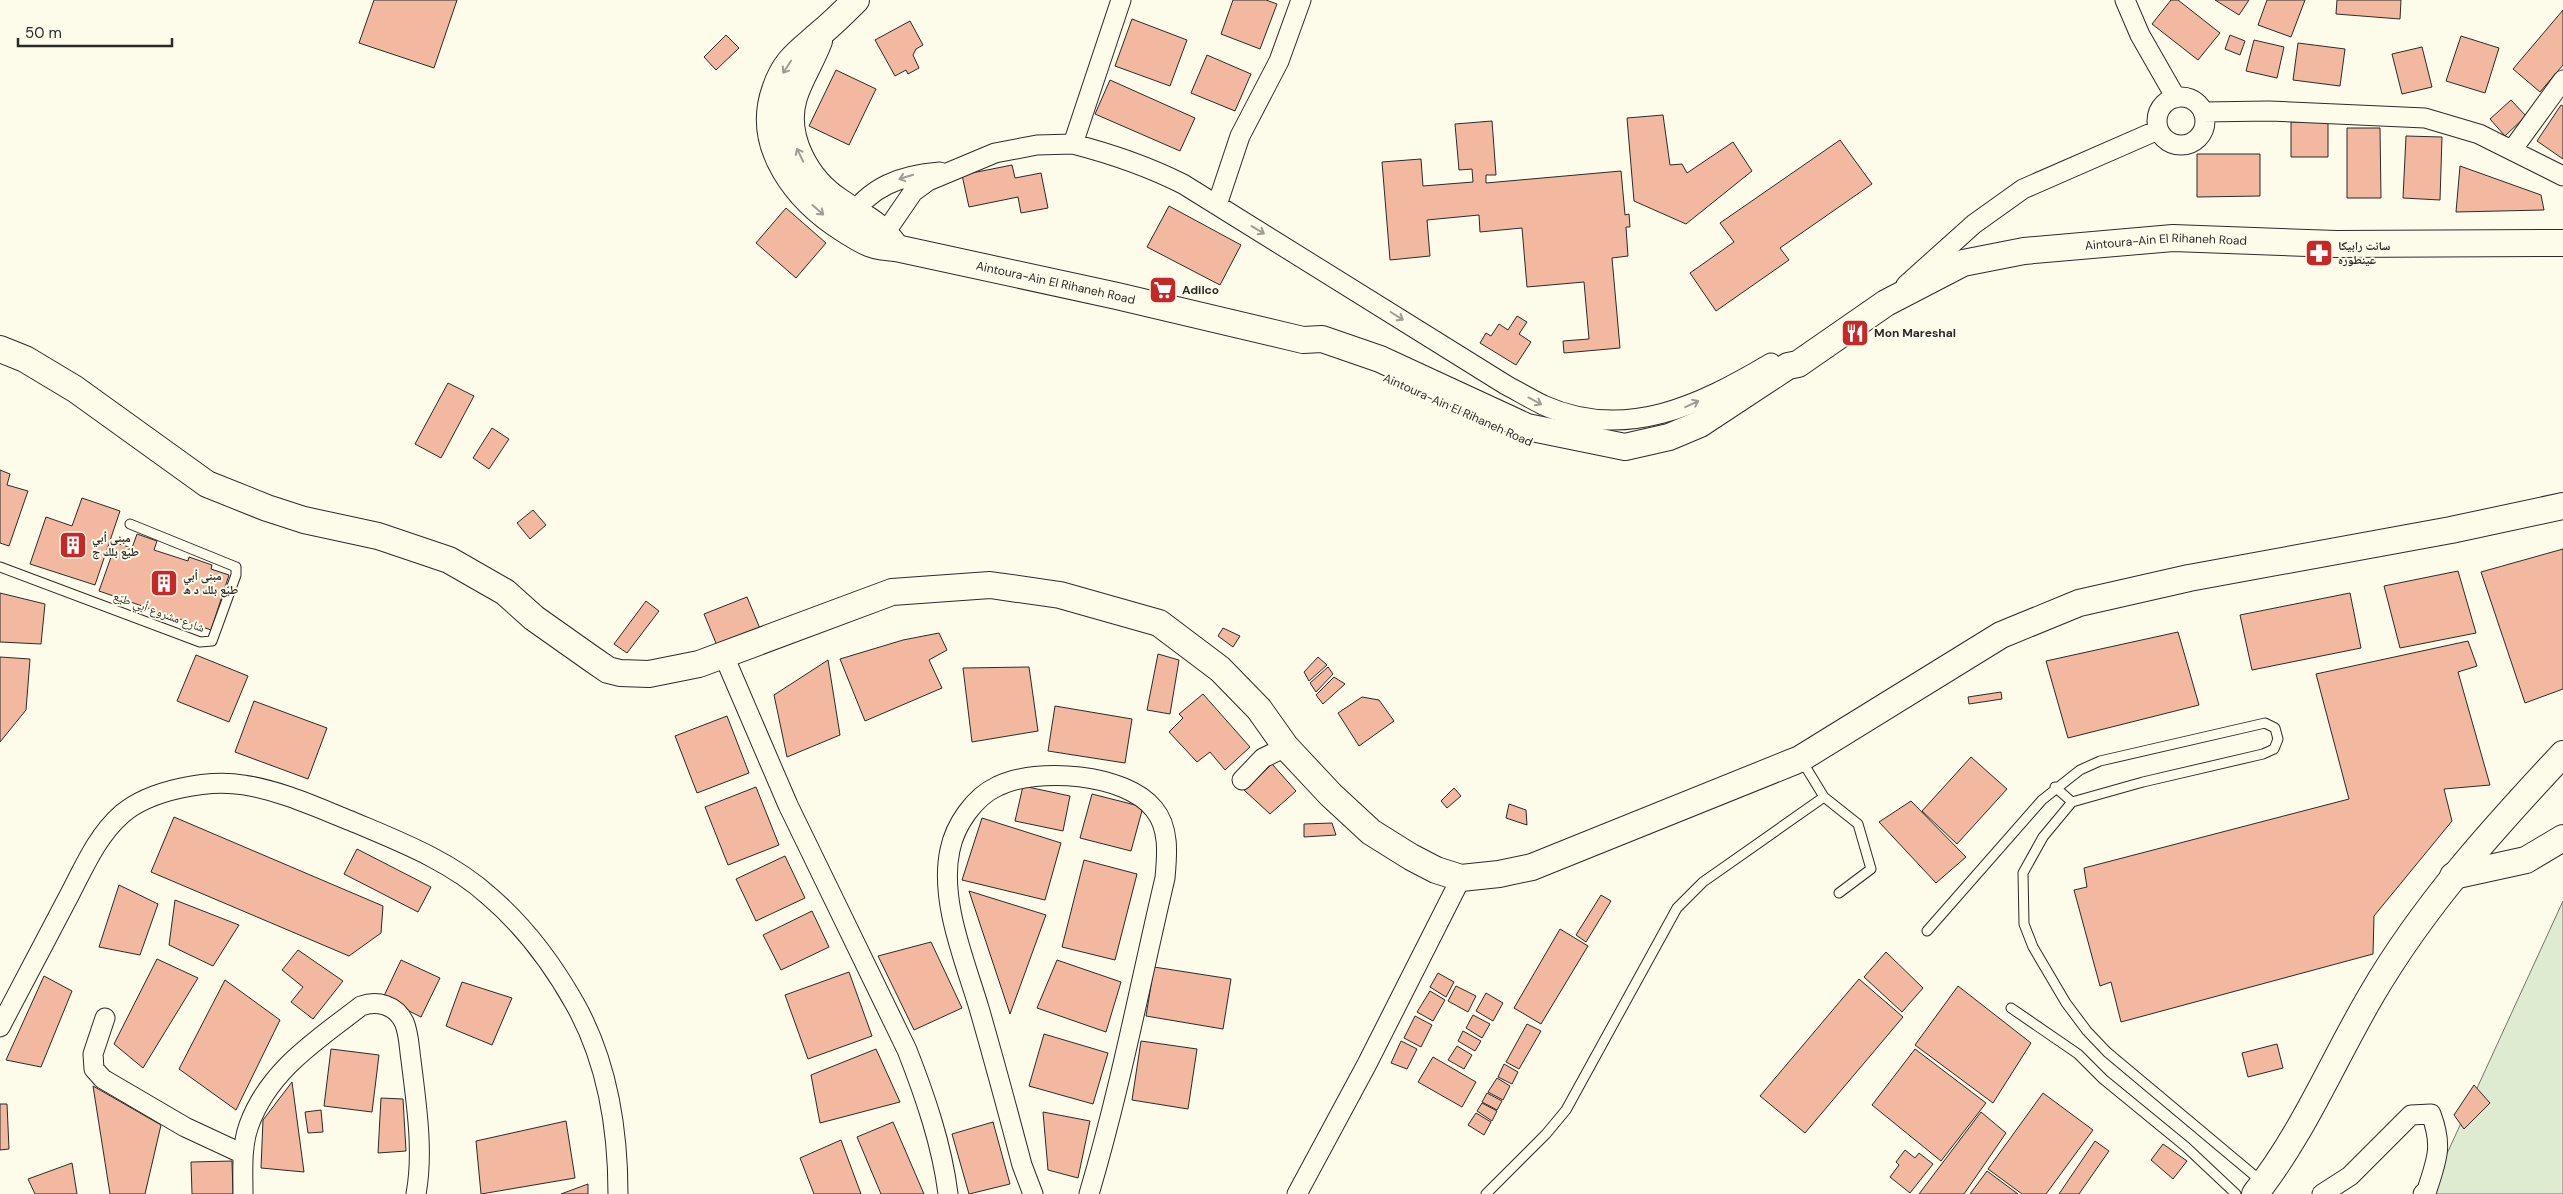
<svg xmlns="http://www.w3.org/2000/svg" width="2563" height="1194" viewBox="0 0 2563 1194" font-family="'DM Sans','Noto Naskh Arabic',sans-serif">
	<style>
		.green { fill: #deebd1; stroke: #74746e }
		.building { fill: #f2b8a0; stroke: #2b2b2b }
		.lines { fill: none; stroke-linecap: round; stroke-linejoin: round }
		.lane-casing { stroke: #2b2b2b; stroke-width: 11 }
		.street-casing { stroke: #2b2b2b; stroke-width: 21 }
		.secondary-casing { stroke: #2b2b2b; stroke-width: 28 }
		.lane { stroke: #fdfbea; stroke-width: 9 }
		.street { stroke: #fdfbea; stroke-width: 19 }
		.secondary { stroke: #fdfbea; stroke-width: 26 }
		.oneway { stroke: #9e9d94 }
		.labels { text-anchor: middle; stroke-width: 4; stroke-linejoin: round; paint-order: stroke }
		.street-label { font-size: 12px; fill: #2b2b2b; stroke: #fdfbea }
		.poi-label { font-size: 12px; font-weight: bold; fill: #2b2b2b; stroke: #fdfbea; text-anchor: start }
	</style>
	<rect width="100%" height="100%" fill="#fdfbea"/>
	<path class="green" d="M2563,901V1194H2424L2433,1184Z"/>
	<path class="building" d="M374,0H457L434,68L359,43Z
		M1233,0H1266L1277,4L1260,49L1221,34Z
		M2171,0H2178L2220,33L2198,60L2152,24Z
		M2215,0H2249L2239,15Z
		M2267,0H2305L2291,37L2258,25Z
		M2337,0H2401L2400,19L2336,14Z
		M2563,10V65L2540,92L2513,69Z
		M1132,19L1187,40L1170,86L1115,66Z
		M910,21L923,45L916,49L913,55L919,68L908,74L906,70L895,76L875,40Z
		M726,35L739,48L716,70L704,57Z
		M2230,35L2245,41L2240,55L2225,49Z
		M2461,36L2499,48L2485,93L2446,81Z
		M2254,40L2284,47L2277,78L2246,71Z
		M2298,43L2345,49L2340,86L2293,80Z
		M2422,47L2432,87L2402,94L2392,54Z
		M1207,55L1251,74L1235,111L1191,93Z
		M836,70L876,89L849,145L809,126Z
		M1110,80L1195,118L1180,151L1095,114Z
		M2511,100L2526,116L2505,136L2490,119Z
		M2561,105L2563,106V159L2537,141Z
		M1663,115L1670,165L1682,164L1687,173L1733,142L1752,171L1686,224L1634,201L1627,118Z
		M1492,121L1496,175H1486V183L1621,171L1625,215L1629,214L1630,227H1626L1628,256L1612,258L1620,348L1564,353L1563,341L1589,339L1584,282L1527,287L1522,228L1480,232L1479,215L1427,220L1430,256L1390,260L1382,162L1421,159L1423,186L1473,182L1472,169L1459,170L1455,124Z
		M2291,122H2328V157H2291Z
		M2347,128H2380L2381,198H2347Z
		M2406,136L2442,137L2440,200L2403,198Z
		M1840,140L1872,184L1780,248L1789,260L1716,311L1690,273L1734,242L1720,223Z
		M2197,154H2260V196L2197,197Z
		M1012,165L1015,178L1041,173L1048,208L1021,213L1018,197L969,207L962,175Z
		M2460,166L2541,195L2544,210L2456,212Z
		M1169,206L1241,245L1220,285L1147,247Z
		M786,208L826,243L796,278L756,243Z
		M1517,316L1527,322L1519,334L1531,342L1516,365L1480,343L1486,333L1491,336L1499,324L1508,330Z
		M448,383L474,396L441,458L415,444Z
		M492,428L509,439L489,469L473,458Z
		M0,470L10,474L7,485L28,491L9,546L0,543Z
		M82,498L120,511L95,585L30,564L46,517L72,526Z
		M533,510L546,525L530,539L517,523Z
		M137,534L157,541L154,550L188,561L189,557L212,565L211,569L229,575L211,630L99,591L116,543L132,548Z
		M2563,549V689L2525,703L2481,572Z
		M2458,571L2476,633L2400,648L2384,586Z
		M0,593L45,604L41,644L0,642Z
		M2350,593L2361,648L2252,670L2240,615Z
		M747,597L761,631L718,648L704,614Z
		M646,601L659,611L627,653L614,644Z
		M1223,628L1240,636L1233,647L1218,636Z
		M2178,632L2199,705L2068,738L2046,661Z
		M939,633L947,650L929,660L942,688L865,721L840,659L903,640Z
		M2468,641L2477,666L2458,672L2490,785L2444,789L2452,821L2374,916L2373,954L2121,1022L2111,982L2100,986L2074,890L2087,887L2084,868L2349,799L2316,674Z
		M1158,654L1179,660L1170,714L1147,710Z
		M196,655L248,676L229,722L177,701Z
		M0,657L30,659L26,710L0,742Z
		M1318,657L1327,665L1309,681L1304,672Z
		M828,660L840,735L787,757L774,695Z
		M1029,667L1038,731L972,742L963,668Z
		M1328,667L1333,674L1316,692L1310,683Z
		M1334,677L1345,684L1323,704L1316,695Z
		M2001,692L2002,699L1969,704L1968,697Z
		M1203,694L1250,747L1225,770L1210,752L1197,762L1169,732L1183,718L1179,714Z
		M1362,697L1379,700L1394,721L1359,746L1338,713Z
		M254,701L327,728L308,779L235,752Z
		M1055,706L1132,719L1125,763L1048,751Z
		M727,716L749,773L697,793L675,736Z
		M1971,757L2007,789L1957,844L1922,811Z
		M1272,764L1296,791L1270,814L1244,790Z
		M1023,786L1070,796L1063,831L1015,821Z
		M756,787L779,845L728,865L705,807Z
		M1454,788L1461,796L1447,808L1441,801Z
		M1092,794L1143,807L1131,851L1080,838Z
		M1911,801L1966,857L1936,883L1879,822Z
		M1509,804L1526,810L1527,825L1506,818Z
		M174,817L383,906L381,933L349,956L151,872Z
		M982,818L1061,843L1045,900L962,880Z
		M1332,823L1336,835L1304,837V824Z
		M357,849L431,887L418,912L344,874Z
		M785,856L805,898L756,921L736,879Z
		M1084,860L1137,874L1115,960L1062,947Z
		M119,885L158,904L140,955L99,947Z
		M969,891L1046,915L1010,1014Z
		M1601,895L1611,901L1586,942L1576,935Z
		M175,900L239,925L213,966L169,945Z
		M812,911L829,947L781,970L763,935Z
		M1560,929L1588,946L1541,1024L1514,1008Z
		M931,942L962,1008L914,1030L878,956Z
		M298,950L343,981L313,1019L291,1002L303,987L282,970Z
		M1886,952L1923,988L1902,1012L1864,977Z
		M157,959L198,978L143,1068L114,1044Z
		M401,960L440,978L421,1017L383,998Z
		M1057,960L1121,982L1106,1032L1037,1008Z
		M1154,967L1231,979L1223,1029L1146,1016Z
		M849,972L872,1036L808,1059L785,995Z
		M1438,973L1454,982L1446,997L1430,987Z
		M44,976L72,991L41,1067L6,1060Z
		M1859,979L1903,1017L1805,1133L1760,1096Z
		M225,980L280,1020L236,1110L179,1069Z
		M462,982L512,998L492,1045L446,1026Z
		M1456,986L1476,996L1468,1012L1448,1001Z
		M1958,986L2031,1043L1993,1103L1915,1045Z
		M1430,991L1445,1000L1433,1021L1417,1012Z
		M1486,993L1503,1003L1493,1021L1476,1011Z
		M1473,1015L1490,1024L1482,1038L1466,1028Z
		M1415,1016L1432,1025L1421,1047L1404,1038Z
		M1527,1024L1541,1031L1519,1069L1506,1062Z
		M1463,1031L1481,1041L1475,1051L1458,1041Z
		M1044,1034L1108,1053L1093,1104L1029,1086Z
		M1141,1041L1197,1049L1188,1109L1132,1100Z
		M1401,1041L1417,1049L1407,1069L1391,1063Z
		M2277,1044L2283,1068L2248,1077L2242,1053Z
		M1457,1046L1472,1055L1464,1069L1448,1060Z
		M331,1049L379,1055L372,1112L324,1106Z
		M876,1049L900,1102L820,1123L811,1075Z
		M1915,1049L1986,1103L1941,1161L1872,1105Z
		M1433,1057L1476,1082L1462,1107L1418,1082Z
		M1504,1064L1518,1072L1512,1084L1498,1077Z
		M1497,1078L1510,1086L1503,1100L1488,1092Z
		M292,1082L304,1172L261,1168L263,1120Z
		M2474,1085L2490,1103L2464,1129L2454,1115Z
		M93,1086L161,1125L145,1194H110Z
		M1487,1093L1502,1101L1497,1110L1482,1102Z
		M2043,1093L2093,1130L2046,1194H2022L1988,1169Z
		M381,1098L403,1099L406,1151L378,1153Z
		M1482,1103L1497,1111L1492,1121L1477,1111Z
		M0,1104H7L9,1149L0,1150Z
		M321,1110L323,1132L308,1133L305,1112Z
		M1043,1112L1090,1121L1078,1178L1048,1170Z
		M1981,1112L2006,1133L1964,1194H1919Z
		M1476,1113L1491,1122L1484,1135L1468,1125Z
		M566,1121L575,1178L481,1194L476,1141Z
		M893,1122L924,1194H881L857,1137Z
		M993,1122L1010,1184L969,1194L952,1134Z
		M841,1140L861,1194H814L800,1158Z
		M2095,1141L2109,1151L2079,1194H2059Z
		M2163,1144L2187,1161L2173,1179L2151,1160Z
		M1905,1150L1915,1158L1919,1153L1933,1164L1910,1193L1890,1177L1899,1165L1896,1162Z
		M232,1161L233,1194H192L191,1162Z
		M72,1163L77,1194H35L28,1179Z
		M1987,1171L2018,1194H1970Z
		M588,1184V1194H561Z"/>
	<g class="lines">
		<g class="lane-casing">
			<path id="lane" d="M0,567L200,642L212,641L236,575V567L130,524
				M1802,761L1824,797L1858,824L1871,869L1839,893
				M2055,787L2072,802
				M1927,931L2042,800L2080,770L2100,761L2265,723L2275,728L2278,739L2274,749L2263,754L2143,782L2072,802L2043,837L2023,873L2024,924L2033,947L2066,1003L2087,1031L2107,1052L2261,1181
				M2011,1008L2078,1054L2103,1079L2186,1147L2236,1194
				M1486,1194L1546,1134L1566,1110L1677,908L1703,882L1824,797"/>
		</g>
		<g class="street-casing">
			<path id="street" d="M2125,0L2140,35L2176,98
				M2157 121a24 24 0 1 1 48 0a24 24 0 1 1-48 0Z
				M2203,112L2269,111L2425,118L2479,134L2563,176
				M1073,144C1112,154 1147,166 1183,184L1506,385C1519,392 1531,399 1543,405C1625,442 1700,405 1771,363
				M2512,150L2563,80
				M1217,205L1240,136L1279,61L1301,0
				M847,221C870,186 901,175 940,172
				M878,243L913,192L928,181L995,153L1037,145L1073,144L1121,0
				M1906,285L1974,224L2023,189L2158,130
				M724,656L788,805L907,1050C925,1096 942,1145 948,1194
				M1242,780L1263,758L1286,747
				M105,1018L93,1054L94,1069L103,1079L185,1127L243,1154
				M0,1027C24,982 47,937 71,892C85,865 98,835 122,814C150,790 208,779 244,785C282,791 316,807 351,821C398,841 451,861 489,896C523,925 553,965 575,1004C607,1061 618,1129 618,1194
				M243,1194C243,1171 241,1147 249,1125C269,1070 317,1040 361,1006C377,1000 396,1005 404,1022C409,1033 409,1047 411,1060C416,1102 424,1151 416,1194
				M1033,1194L1022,1165C1008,1112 994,1060 979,1008C965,961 939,900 950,850C955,825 974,797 998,786C1037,767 1125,773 1154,809C1170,828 1167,856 1165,878C1140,984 1120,1090 1089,1194
				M1297,1194L1367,1064L1461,878
				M2322,1194L2350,1176L2411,1115L2431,1114C2443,1146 2437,1159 2427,1190L2423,1194"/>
		</g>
		<g class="secondary-casing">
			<g id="secondary">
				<path id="s1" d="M856,0C845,11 834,22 822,32C801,51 785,59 775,90C755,147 798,200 844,229C865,242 871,247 896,248L1117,296L1303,340L1322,339L1380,359L1527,427L1625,447L1669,437L1700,424L1788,366L1798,364L1886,303L1963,263L2024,251L2173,238L2336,244L2563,243"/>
				<path d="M819,41C812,60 800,78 794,97C782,137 807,181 840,202C862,217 882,225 896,248"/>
				<path d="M0,349L25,359L75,389L207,484L267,508L304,520L378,536L449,560L505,592L534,618L592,659L608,670L620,673L649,674L699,664L892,592L990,585L1060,595L1159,623L1220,669L1259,709L1286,747L1331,795L1371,832L1411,857L1436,870L1461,878L1499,874L1532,867L1800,759L2001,635L2079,603L2189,578L2451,530L2563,506"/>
				<path d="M2453,876L2526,860L2563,838"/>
				<path d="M2255,1194C2303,1134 2333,1060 2372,994C2424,905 2492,830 2563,754"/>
			</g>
		</g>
		<use href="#lane" class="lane"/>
		<use href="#street" class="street"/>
		<use href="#secondary" class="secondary"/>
	</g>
	<defs><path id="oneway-shaft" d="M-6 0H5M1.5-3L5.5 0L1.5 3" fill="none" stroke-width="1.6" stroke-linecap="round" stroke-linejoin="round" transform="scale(1.25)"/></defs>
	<g class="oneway">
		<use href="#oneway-shaft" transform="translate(787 67) rotate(123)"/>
		<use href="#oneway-shaft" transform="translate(800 155) rotate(-116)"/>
		<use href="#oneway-shaft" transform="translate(906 177) rotate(163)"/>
		<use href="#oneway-shaft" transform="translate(818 210) rotate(41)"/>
		<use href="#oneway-shaft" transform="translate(1258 230) rotate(31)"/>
		<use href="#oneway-shaft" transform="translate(1397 316) rotate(32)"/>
		<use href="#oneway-shaft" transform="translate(1535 401) rotate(28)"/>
		<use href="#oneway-shaft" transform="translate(1692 404) rotate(-25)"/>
	</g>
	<defs>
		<g id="pharmacy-square" transform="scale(1.4375)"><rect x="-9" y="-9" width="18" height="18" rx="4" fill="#c62828" stroke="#fdfbea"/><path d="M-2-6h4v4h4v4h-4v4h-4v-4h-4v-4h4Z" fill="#fff"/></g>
		<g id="supermarket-square" transform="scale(1.4375)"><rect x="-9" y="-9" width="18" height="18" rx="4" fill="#c62828" stroke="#fdfbea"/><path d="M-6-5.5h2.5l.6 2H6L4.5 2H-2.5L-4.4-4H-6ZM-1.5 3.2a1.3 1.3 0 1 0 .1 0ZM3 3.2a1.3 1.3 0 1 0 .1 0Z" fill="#fff"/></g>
		<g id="restaurant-square" transform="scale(1.4375)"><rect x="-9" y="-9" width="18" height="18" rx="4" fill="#c62828" stroke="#fdfbea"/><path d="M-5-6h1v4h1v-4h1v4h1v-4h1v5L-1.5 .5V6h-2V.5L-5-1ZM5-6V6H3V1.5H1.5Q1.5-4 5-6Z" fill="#fff"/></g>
		<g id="building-square" transform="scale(1.4375)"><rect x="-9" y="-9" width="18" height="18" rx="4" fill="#c62828" stroke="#fdfbea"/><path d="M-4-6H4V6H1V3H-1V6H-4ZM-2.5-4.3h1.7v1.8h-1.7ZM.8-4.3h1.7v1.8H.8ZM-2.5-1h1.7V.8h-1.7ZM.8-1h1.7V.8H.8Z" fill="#fff"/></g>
	</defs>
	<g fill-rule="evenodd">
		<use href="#pharmacy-square" x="2319" y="253"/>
		<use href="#supermarket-square" x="1163" y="290"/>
		<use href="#restaurant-square" x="1855" y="333"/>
		<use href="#building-square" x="73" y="545"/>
		<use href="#building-square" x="164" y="583"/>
	</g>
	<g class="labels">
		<g class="street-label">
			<text dy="4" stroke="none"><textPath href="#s1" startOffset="1699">Aintoura-Ain El Rihaneh Road</textPath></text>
			<text dy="4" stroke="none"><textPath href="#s1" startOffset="510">Aintoura-Ain El Rihaneh Road</textPath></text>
			<text transform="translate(1458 410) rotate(24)" y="4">Aintoura-Ain El Rihaneh Road</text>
			<text transform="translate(159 612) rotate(20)" y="4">شارع مشروع أبي طيّع</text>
		</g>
		<g class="poi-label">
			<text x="2338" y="250">سانت رابيكا<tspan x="2338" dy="14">عينطوره</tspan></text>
			<text x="1182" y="294">Adilco</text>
			<text x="1874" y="337">Mon Mareshal</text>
			<text x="92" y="542">مبنى أبي<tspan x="92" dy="14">طيّع بلك ج</tspan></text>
			<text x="183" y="580">مبنى أبي<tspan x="183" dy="14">طيّع بلك د ه</tspan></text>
		</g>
	</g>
	<path d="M18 38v8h154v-8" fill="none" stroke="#2b2b2b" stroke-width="2.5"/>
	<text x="25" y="38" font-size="15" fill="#2b2b2b" stroke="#fdfbea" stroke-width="4" paint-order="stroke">50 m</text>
</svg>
